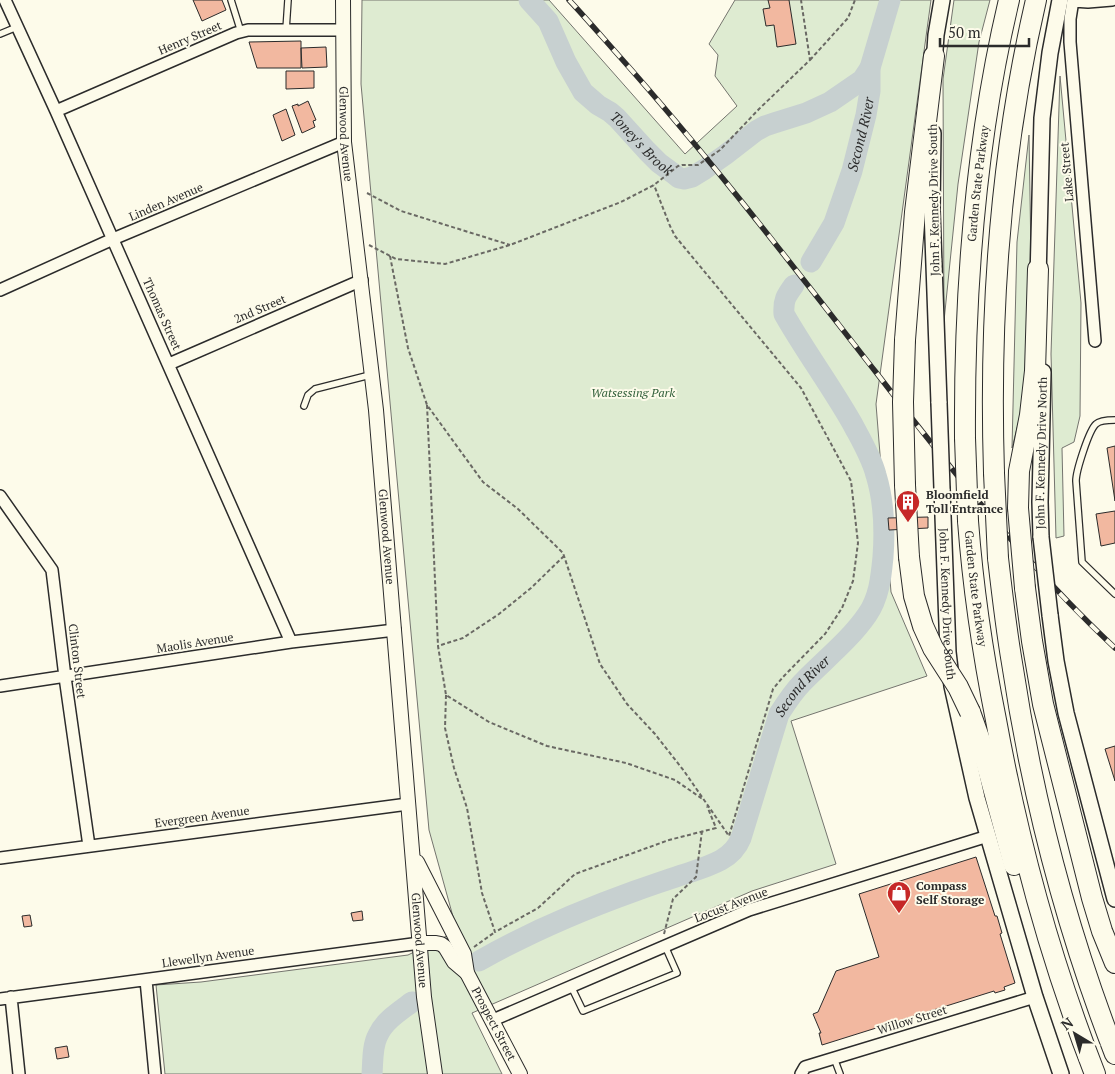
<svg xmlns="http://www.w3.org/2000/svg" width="1115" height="1074" viewBox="0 0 1115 1074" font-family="'PT Serif',serif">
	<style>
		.green { fill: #deebd1; stroke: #74746e }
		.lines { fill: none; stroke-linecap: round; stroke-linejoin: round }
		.river { stroke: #c7d0d0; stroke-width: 21 }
		.building { fill: #f2b8a0; stroke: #2b2b2b }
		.service-casing { stroke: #2b2b2b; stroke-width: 8 }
		.minor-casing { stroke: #2b2b2b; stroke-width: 14 }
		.tertiary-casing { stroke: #2b2b2b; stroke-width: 16 }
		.secondary-casing { stroke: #2b2b2b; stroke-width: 18 }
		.motorway-casing { stroke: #2b2b2b; stroke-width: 22 }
		.path { stroke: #6a6964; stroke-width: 2; stroke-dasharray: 4 2.5; stroke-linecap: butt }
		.service { stroke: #fdfbea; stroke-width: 5.5 }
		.minor { stroke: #fdfbea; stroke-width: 11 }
		.tertiary { stroke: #fdfbea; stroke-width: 14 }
		.secondary { stroke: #fdfbea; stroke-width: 15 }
		.motorway { stroke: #fdfbea; stroke-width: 20 }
		.rail-casing { stroke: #2b2b2b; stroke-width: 5.5 }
		.rail { stroke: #fdfbea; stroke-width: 4; stroke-dasharray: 11; stroke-linecap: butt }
		.secondary-bridge-casing { stroke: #2b2b2b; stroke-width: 18; stroke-linecap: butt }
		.motorway-bridge-casing { stroke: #2b2b2b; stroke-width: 22; stroke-linecap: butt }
		.secondary-bridge { stroke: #fdfbea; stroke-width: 15 }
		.motorway-bridge { stroke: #fdfbea; stroke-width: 20 }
		.labels { text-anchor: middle; stroke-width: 4; stroke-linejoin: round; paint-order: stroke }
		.street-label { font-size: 12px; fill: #2b2b2b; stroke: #fdfbea }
		.park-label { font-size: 12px; font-style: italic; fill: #34623c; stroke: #fdfbea }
		.poi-label { font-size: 12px; font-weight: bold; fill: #2b2b2b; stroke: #fdfbea; text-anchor: start }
		.water-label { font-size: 14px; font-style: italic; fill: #2b2b2b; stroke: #fdfbea }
	</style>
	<rect width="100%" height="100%" fill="#fdfbea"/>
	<path class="green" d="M362,0H549L685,154L737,106L715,76L718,55L709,44L735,0H931L876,404L891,592L927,676L791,721L836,864L752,891L472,1013L502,1074H165L156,985L201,982L408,955L457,931L429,830L361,84Z
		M954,0H990L979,42L958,184L944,321L943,79Z
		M1060,76L1081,303L1080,416L1074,442L1062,448L1064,536L1056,538L1051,354Z
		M1029,135L1032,317L1029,381L1012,448L1017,242Z"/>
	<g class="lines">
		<g class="river">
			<path id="s1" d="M529,0L548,21L566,62L583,92L598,105L610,112L617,118L647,151L659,163L674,174L679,178L684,179L692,177L705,169L725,155L756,131L765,126L774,123L806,113L830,102L862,80L870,68"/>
			<path id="s2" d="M811,262L834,223L852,171L866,115L870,91V68L890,0"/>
			<path id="s3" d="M479,961C528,933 582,910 635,891C652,885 669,879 685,874C697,870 710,866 721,860C730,855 737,848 741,838L779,714C786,703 793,692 802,683C823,661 849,641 867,615C879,598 881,578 883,557C885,530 884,501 876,475C871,456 861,440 852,423C831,386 805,351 784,314C783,300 786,296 794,285"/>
			<path d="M372,1074C373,1062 372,1046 378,1035C384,1021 400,1011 412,1002"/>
		</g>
	</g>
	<path class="building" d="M193,0H222L226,10L202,21Z
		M768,0H789L796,44L777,47L774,25L766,26L763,9L770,8Z
		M301,41V68H257L249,42Z
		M326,47L327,67L302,68L301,48Z
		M286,71H314V88L286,89Z
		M308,101L316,120L313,121L315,127L302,133L292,106L298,104V106Z
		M286,109L295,135L282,141L273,115Z
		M1115,446V501L1107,448Z
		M1115,511V543L1101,546L1096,514Z
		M928,517V528L889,530L888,518Z
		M1115,746V781L1105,749Z
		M976,857L995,916H997L1002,933L1000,934L1015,983L1004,987L1005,990L995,993L994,991L822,1045L819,1033H821L813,1014L818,1012L836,971L879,957L859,894Z
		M362,911L363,920L353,921L351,913Z
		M30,915L32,926L24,927L22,916Z
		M67,1046L69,1057L57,1059L55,1048Z"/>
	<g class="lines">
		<g class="service-casing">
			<path id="service" d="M231,0L241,32
				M286,30L288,0
				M0,34L17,27
				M304,406L308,395L315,389L370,375
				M1115,420C1109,420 1100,420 1096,424C1089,430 1076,471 1076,481L1082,562L1115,594
				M571,986L583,1011L677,973L665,946
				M834,1058L840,1074"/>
		</g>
		<g class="minor-casing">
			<path id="minor" d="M5,0L56,111L291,642
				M1073,0L1070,19V42L1095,341
				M1073,1L1088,2L1112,0
				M56,111L236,33L248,30H343
				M0,290L113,239L344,142
				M169,364L362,280
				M0,496L52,570L65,677L89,846
				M0,686L291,642L395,630
				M0,858L408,804
				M146,980L155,1074
				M11,997L19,1074
				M0,999L420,943
				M493,1020L749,910L988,836
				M801,1074L805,1067L1035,997"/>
		</g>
		<g class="tertiary-casing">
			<g id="tertiary">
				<path id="s4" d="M343,0L344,142L376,410L424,997L435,1074"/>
				<path id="s5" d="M417,862L464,954L467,973L520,1074"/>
				<path d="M420,943H436L441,944L445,947L454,962L467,973"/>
			</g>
		</g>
		<g class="secondary-casing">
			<g id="secondary">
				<path d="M934,65L936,35L942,0"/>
				<path d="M933,133L932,210L939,403"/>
				<path d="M1038,279L1042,118L1050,53L1060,0"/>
				<path id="s6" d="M942,489L948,652L952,686L977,798L1035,997L1061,1074"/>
				<path id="s7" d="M1041,537L1040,502L1043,372"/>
				<path d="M1050,615L1056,661L1066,713L1115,899"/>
			</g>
		</g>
		<g class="motorway-casing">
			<g id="motorway">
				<path d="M905,340L915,212L934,56"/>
				<path id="s8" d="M965,438C964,291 975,143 1009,0"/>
				<path d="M994,473C989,315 1000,155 1036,0"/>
				<path d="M905,485L909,557"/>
				<path d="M1018,508L1019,471L1030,415L1035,371L1038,269"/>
				<path id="s9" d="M968,521C973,588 983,655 996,720C1018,841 1050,959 1095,1074"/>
				<path d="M998,558C1002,593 1006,628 1012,663C1032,796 1066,928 1115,1054"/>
				<path d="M1025,588L1032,641L1043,704L1092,898L1102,931L1115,963"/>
				<path d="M970,712L981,743L1014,865"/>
			</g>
		</g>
		<path class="path" d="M810,60L848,18L855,0
			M367,193L401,211L510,245
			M369,245L396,259L445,264L510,245L621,202L654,185L678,166L682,165H698L720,150L759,109L810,60L801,0
			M390,256L408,348L427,405L483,482L518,509L563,553L600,664L627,704L655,734L684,771L729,836L773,689L783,677L825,634L842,608L853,581L858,543L851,481L801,388L675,236L670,226L654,185
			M427,405L438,646
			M564,556L531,588L499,614L463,638L438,646L446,695L489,722L547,746L626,763L675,780L704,800
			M446,695L445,728L454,768L467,808L482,893L495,932L538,908L575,874L669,840L716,828L707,806
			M664,934L673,899L696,877L702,831
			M474,947L495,932"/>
		<use href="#service" class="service"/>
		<use href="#minor" class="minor"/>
		<use href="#tertiary" class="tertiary"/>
		<use href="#secondary" class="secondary"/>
		<use href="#motorway" class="motorway"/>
		<g class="rail-casing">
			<path id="rail" d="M569,0C586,18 603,38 620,57C710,158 792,265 875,371C950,468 1026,565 1115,648"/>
		</g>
		<use href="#rail" class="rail"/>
		<g class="secondary-bridge-casing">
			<path id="secondary-bridge" d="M939,403L942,489
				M1041,537L1050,615"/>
		</g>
		<g class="motorway-bridge-casing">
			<path id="motorway-bridge" d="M965,438L968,521
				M994,473L998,558
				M905,485L903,402L905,340
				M1018,508L1025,588
				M909,557L914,596L923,626L933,648L958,687L970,712"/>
		</g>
		<use href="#secondary-bridge" class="secondary-bridge"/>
		<use href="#motorway-bridge" class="motorway-bridge"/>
	</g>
	<defs>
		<g id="building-pin" transform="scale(1.25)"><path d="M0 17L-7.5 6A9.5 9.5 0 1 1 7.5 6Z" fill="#c62828" stroke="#fdfbea"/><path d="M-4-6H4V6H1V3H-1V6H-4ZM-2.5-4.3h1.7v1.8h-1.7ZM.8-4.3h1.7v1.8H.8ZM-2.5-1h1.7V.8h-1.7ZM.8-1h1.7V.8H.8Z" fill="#fff"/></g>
		<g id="shop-pin" transform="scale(1.25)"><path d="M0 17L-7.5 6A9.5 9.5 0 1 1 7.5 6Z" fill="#c62828" stroke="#fdfbea"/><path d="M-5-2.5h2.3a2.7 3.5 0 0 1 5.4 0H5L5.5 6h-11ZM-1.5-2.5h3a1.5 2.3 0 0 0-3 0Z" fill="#fff"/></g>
	</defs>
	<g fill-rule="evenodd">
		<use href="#building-pin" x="908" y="502"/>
		<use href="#shop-pin" x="899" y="893"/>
	</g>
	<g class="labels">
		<g class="street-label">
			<text transform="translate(190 38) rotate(-23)" y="4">Henry Street</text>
			<text dy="4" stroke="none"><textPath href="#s4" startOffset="134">Glenwood Avenue</textPath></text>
			<text transform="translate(1067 172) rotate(-95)" y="4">Lake Street</text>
			<text dy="4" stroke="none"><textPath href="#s8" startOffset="255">Garden State Parkway</textPath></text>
			<text transform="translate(934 200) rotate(-91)" y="4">John F. Kennedy Drive South</text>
			<text transform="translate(166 202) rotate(-23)" y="4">Linden Avenue</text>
			<text transform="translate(260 309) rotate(-23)" y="4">2nd Street</text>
			<text transform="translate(162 314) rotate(66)" y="4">Thomas Street</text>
			<text dy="4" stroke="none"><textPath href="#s7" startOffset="84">John F. Kennedy Drive North</textPath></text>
			<text dy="4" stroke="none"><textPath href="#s4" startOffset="539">Glenwood Avenue</textPath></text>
			<text dy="4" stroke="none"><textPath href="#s9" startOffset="68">Garden State Parkway</textPath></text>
			<text dy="4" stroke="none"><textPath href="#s6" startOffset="115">John F. Kennedy Drive South</textPath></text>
			<text transform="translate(195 643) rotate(-9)" y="4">Maolis Avenue</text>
			<text transform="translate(77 661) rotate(83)" y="4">Clinton Street</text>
			<text transform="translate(202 817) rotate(-8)" y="4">Evergreen Avenue</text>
			<text transform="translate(731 905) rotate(-21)" y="4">Locust Avenue</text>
			<text dy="4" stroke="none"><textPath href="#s4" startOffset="944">Glenwood Avenue</textPath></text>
			<text transform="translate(208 957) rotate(-8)" y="4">Llewellyn Avenue</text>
			<text transform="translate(912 1020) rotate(-17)" y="4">Willow Street</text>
			<text dy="4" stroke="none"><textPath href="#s5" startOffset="180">Prospect Street</textPath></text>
		</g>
		<g class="park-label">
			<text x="633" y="397">Watsessing Park</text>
		</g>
		<g class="poi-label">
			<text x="926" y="499">Bloomfield<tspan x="926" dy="14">Toll Entrance</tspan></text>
			<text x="916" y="890">Compass<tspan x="916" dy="14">Self Storage</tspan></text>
		</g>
		<g class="water-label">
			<text dy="5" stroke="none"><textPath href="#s2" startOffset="138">Second River</textPath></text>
			<text dy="5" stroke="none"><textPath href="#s1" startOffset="186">Toney's Brook</textPath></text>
			<text dy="5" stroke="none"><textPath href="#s3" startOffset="459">Second River</textPath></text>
		</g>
	</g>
	<g transform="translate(1075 1034) rotate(322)" stroke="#fdfbea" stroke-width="4" paint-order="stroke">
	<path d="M0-4L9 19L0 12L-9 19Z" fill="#2b2b2b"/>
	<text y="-8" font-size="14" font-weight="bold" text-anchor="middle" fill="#2b2b2b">N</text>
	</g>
	<path d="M940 38v8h89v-8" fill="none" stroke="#2b2b2b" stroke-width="2.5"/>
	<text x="948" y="38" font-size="15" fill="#2b2b2b" stroke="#fdfbea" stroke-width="4" paint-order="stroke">50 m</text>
</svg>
